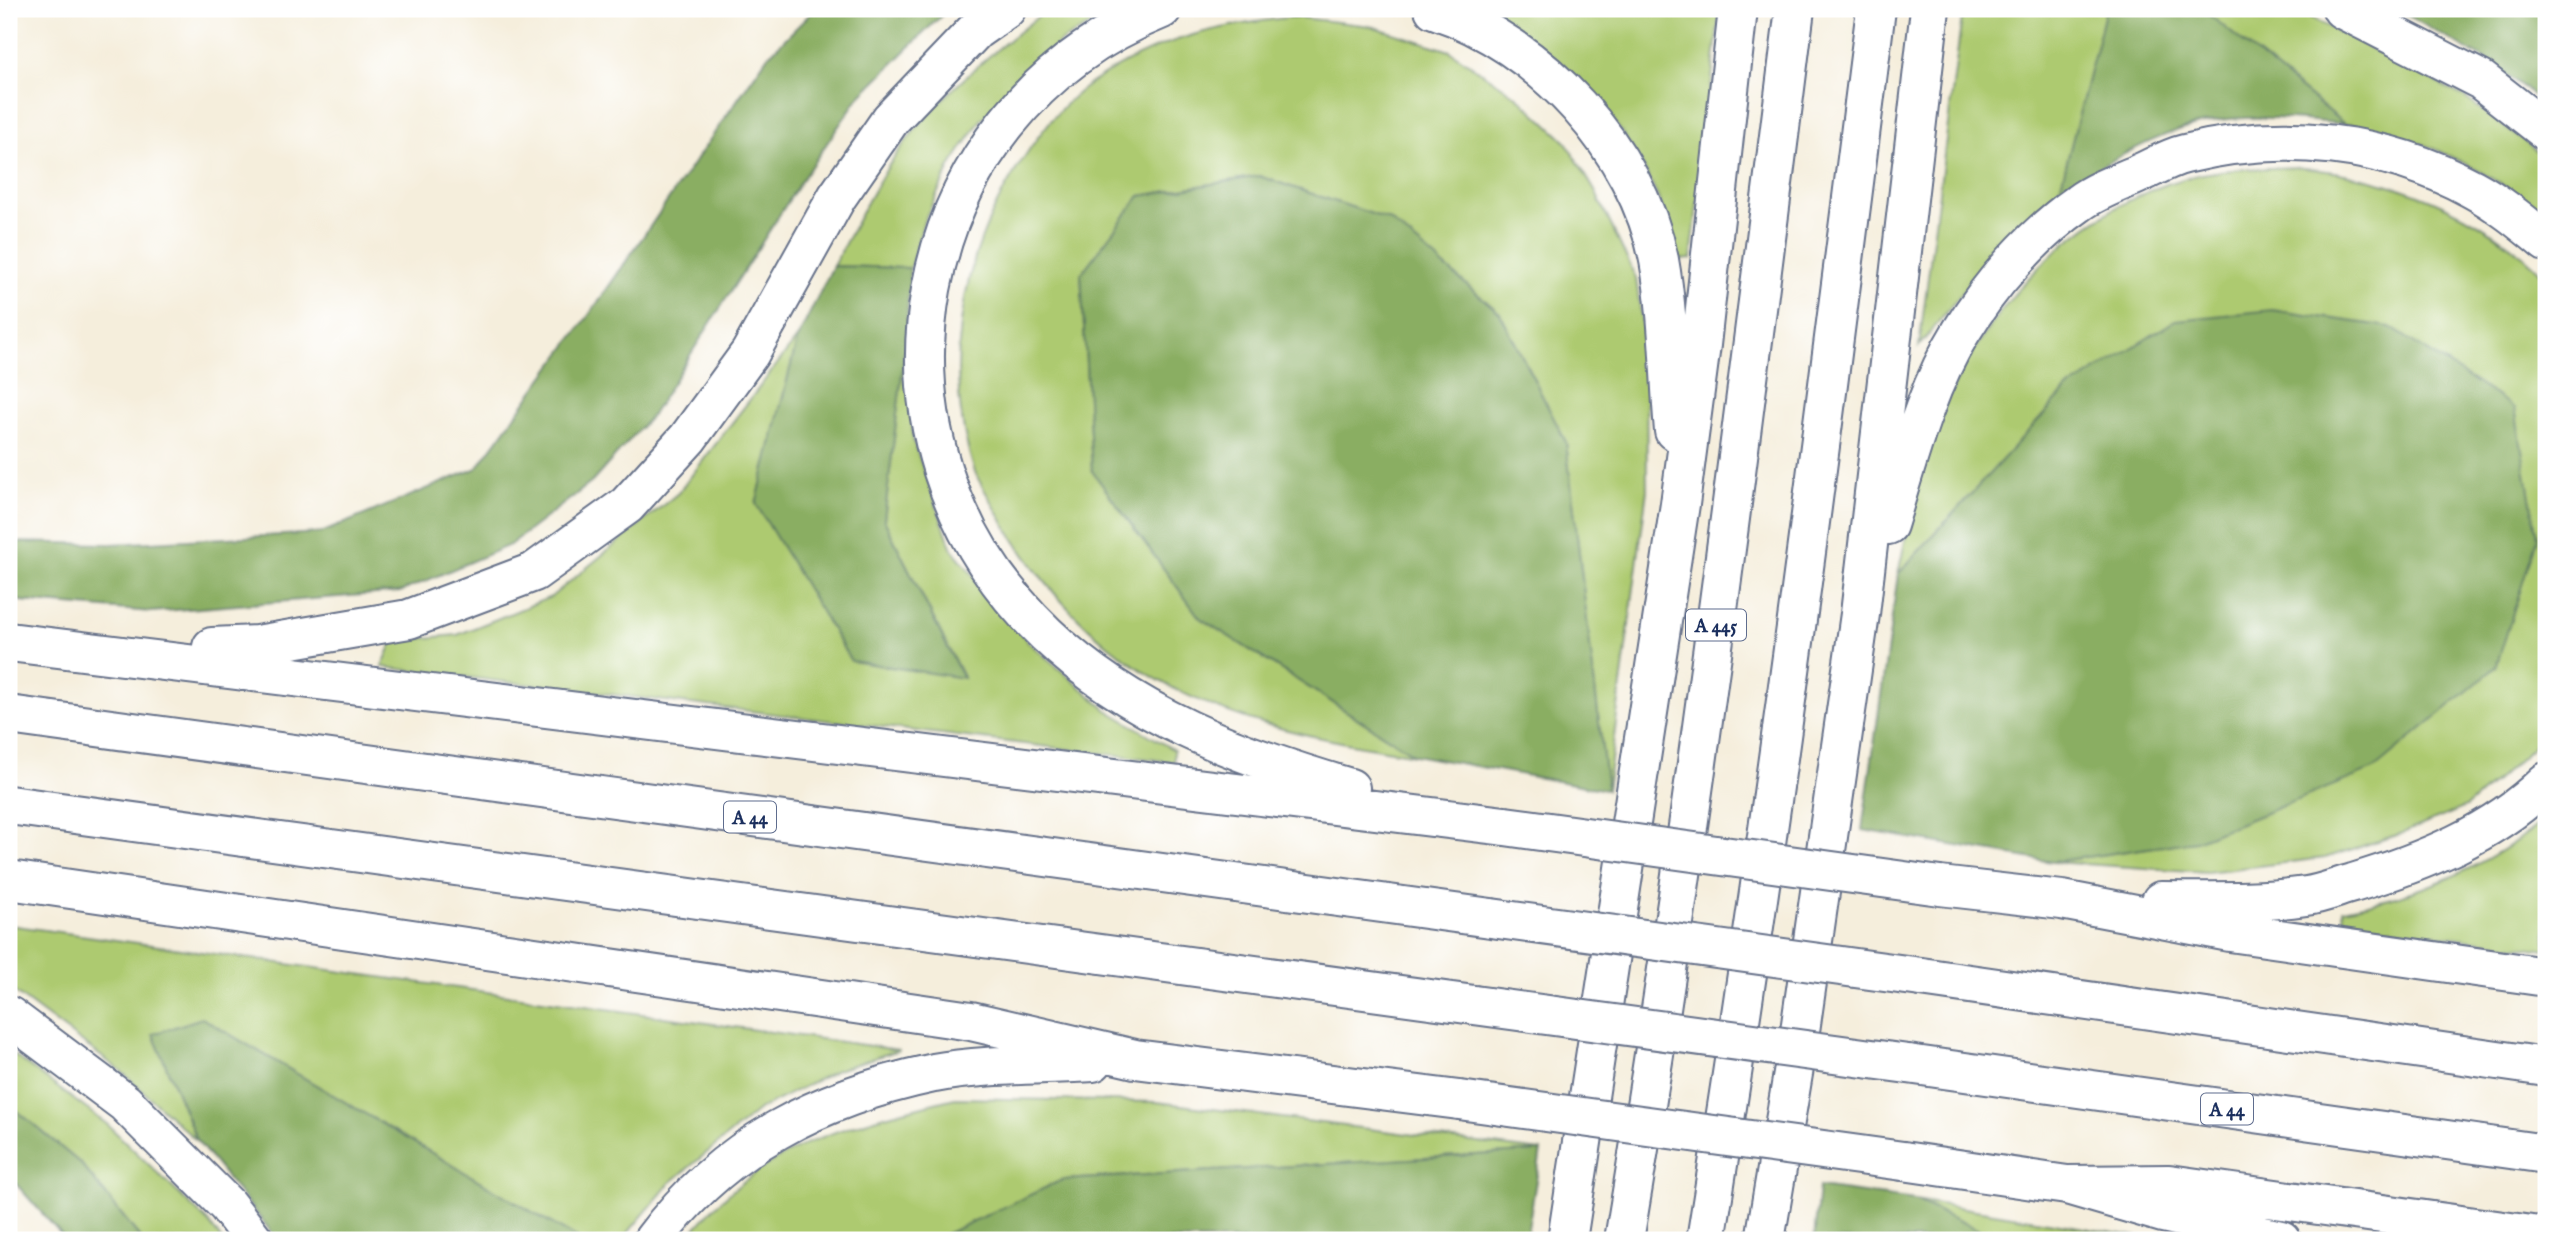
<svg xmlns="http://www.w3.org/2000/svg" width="2555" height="1249" viewBox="0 0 2555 1249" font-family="'IM FELL English',serif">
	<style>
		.green { fill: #adca70; stroke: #647c67; stroke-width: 2 }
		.forest { fill: #8aae62; stroke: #526e60; stroke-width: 2 }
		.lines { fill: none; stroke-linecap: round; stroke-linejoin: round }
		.highway-casing { stroke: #67728a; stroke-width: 42 }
		.highway { stroke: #fff; stroke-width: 38 }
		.highway-bridge-casing { stroke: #67728a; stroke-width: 42; stroke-linecap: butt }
		.highway-bridge { stroke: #fff; stroke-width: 38 }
		.labels { text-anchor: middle; stroke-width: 5; stroke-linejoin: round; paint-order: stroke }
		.shield { fill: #fff; stroke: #5f6d8e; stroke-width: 2 }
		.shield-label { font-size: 19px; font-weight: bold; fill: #1b2f5e }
	</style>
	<rect width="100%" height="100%" fill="#fff"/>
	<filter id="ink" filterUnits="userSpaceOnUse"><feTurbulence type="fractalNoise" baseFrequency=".0143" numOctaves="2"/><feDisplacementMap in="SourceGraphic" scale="14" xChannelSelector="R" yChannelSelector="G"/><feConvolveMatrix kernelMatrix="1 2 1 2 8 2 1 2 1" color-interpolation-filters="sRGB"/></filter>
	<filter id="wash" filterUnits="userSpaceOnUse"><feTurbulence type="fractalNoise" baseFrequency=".00686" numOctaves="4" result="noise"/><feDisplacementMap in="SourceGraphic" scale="28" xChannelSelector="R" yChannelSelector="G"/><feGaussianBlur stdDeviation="1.57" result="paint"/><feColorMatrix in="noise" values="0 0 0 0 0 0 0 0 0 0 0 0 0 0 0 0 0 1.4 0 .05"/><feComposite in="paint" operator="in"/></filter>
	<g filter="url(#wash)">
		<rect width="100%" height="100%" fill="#f5eedc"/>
		<path class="green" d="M1048,9H1118L1060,42L981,120L951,165L924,221L910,268L833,266C857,222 882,169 913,132C952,85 1000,46 1048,9Z
			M1482,9H1720L1691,259L1678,260C1654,152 1579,60 1482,9Z
			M1963,9H2106L2060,189L2003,242L1919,346Z
			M2202,9H2294L2463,96L2546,158V218C2498,175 2408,129 2344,124Z
			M1294,17L1371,26L1450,51L1518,97L1566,142L1595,191L1636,278L1646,352L1647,490L1607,790L1566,442L1390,220L1259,176L1140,196L1081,274L1092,471L1200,618L1415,755C1316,739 1210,720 1127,660C1071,619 1027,566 994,506C988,495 978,482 974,469C943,375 959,264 1010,180C1030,146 1058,105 1091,83C1159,38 1214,26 1294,17Z
			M2296,167C2388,176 2481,209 2546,278V736L2466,807L2403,833L2325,858L2207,872L2052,862L2196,841L2067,389L1898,574C1908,531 1914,481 1930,440C1975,322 2064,211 2190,177C2223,168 2261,169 2296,167Z
			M798,337L756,504L963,677L884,520L906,341L913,440L952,549L1027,641L1107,710L1174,750V762L382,667L393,641L457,635L551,597L678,493Z
			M2546,818V950L2344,922L2343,909C2416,897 2490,866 2546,818Z
			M9,925L899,1050L837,1070L760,1109L670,1183L622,1240H580L202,1018L153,1034L197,1141L121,1071L9,988Z
			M9,1051L108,1125L208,1222L222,1240H142L81,1164L9,1104Z
			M955,1098L1157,1102L1541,1151L1062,1180L933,1240H686C757,1146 846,1125 955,1098Z
			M1915,1200L2157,1240H2000Z"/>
		<path class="forest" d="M815,9H948L858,98L801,181L652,415L592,482L510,545L400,592L151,612L9,600V542L110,544L321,533L477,468L589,315L767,57Z
			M2106,9H2202L2344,124C2302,120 2256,114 2214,121C2159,130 2109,163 2060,189Z
			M2396,9H2546V105L2493,64Z
			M1259,176L1390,220L1500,313L1566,442L1607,790L1415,755L1200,618L1092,471L1081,274L1140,196Z
			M833,266L910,268L906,341L884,520L963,678L851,661L756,504L798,337Z
			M2272,310L2390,327L2515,408L2537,538L2496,667L2374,769L2196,841L2052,862L1862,830L1898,574L2067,389L2176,320Z
			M202,1018L580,1240H278L197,1141L153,1034Z
			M9,1104L81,1164L142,1240H66L9,1176Z
			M1541,1151L1526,1240H933L1062,1180Z
			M1819,1187L1915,1200L2000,1240H1814Z"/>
	</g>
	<g filter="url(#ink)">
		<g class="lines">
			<g class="highway-casing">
				<path id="highway" d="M1162,9C902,113 845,443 1046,634C1130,715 1240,756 1350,788
					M1434,9C1541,44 1637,149 1659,260C1669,315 1669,375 1674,431
					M2342,9L2481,80L2546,131
					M1888,525C1908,460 1925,390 1961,332C1990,284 2033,235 2079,203C2095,191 2117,183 2136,175C2152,168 2168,158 2185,154C2281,130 2385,141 2473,189C2499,203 2523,223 2546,242
					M9,642L1505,826
					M212,647L257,645L409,619L534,572L627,505L688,438L750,353L837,197L891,119L976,30L1006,9
					M9,715L1491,918
					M9,805L1474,1005
					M9,880L971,1021L1135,1059L1459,1100
					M1940,886L2062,900L2230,932L2546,977
					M2161,901C2209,901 2259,903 2306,896C2322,894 2338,887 2353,883C2423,862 2493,834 2546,782
					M1921,977L2546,1067
					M9,1016L125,1103L227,1205L254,1240
					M1908,1064L2546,1154
					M1903,1161L2067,1185L2163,1213L2281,1240
					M2067,1185L2169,1184L2546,1237
					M653,1240C724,1145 820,1097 934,1073C982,1064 1044,1065 1093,1062
					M1567,1240L1680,504L1701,345L1738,9
					M1624,1240C1693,831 1743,420 1795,9
					M1706,1240C1772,831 1824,420 1876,9
					M1765,1240L1799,1038L1860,614L1930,9"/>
			</g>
			<use href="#highway" class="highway"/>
			<g class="highway-bridge-casing">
				<path id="highway-bridge" d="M1505,826L1940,886
					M1491,918L1921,977
					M1474,1005L1908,1064
					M1459,1100L1903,1161"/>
			</g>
			<use href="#highway-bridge" class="highway-bridge"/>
		</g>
	</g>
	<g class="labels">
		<g class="shield">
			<rect x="1686" y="609.5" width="60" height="31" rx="5"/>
			<rect x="724" y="801.5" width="52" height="31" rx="5"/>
			<rect x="2201" y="1093.5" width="52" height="31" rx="5"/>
		</g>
		<g class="shield-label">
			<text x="1716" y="632">A 445</text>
			<text x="750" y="824">A 44</text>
			<text x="2227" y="1116">A 44</text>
		</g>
	</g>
	<rect width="2555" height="1249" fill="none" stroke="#fff" stroke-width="35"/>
</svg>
